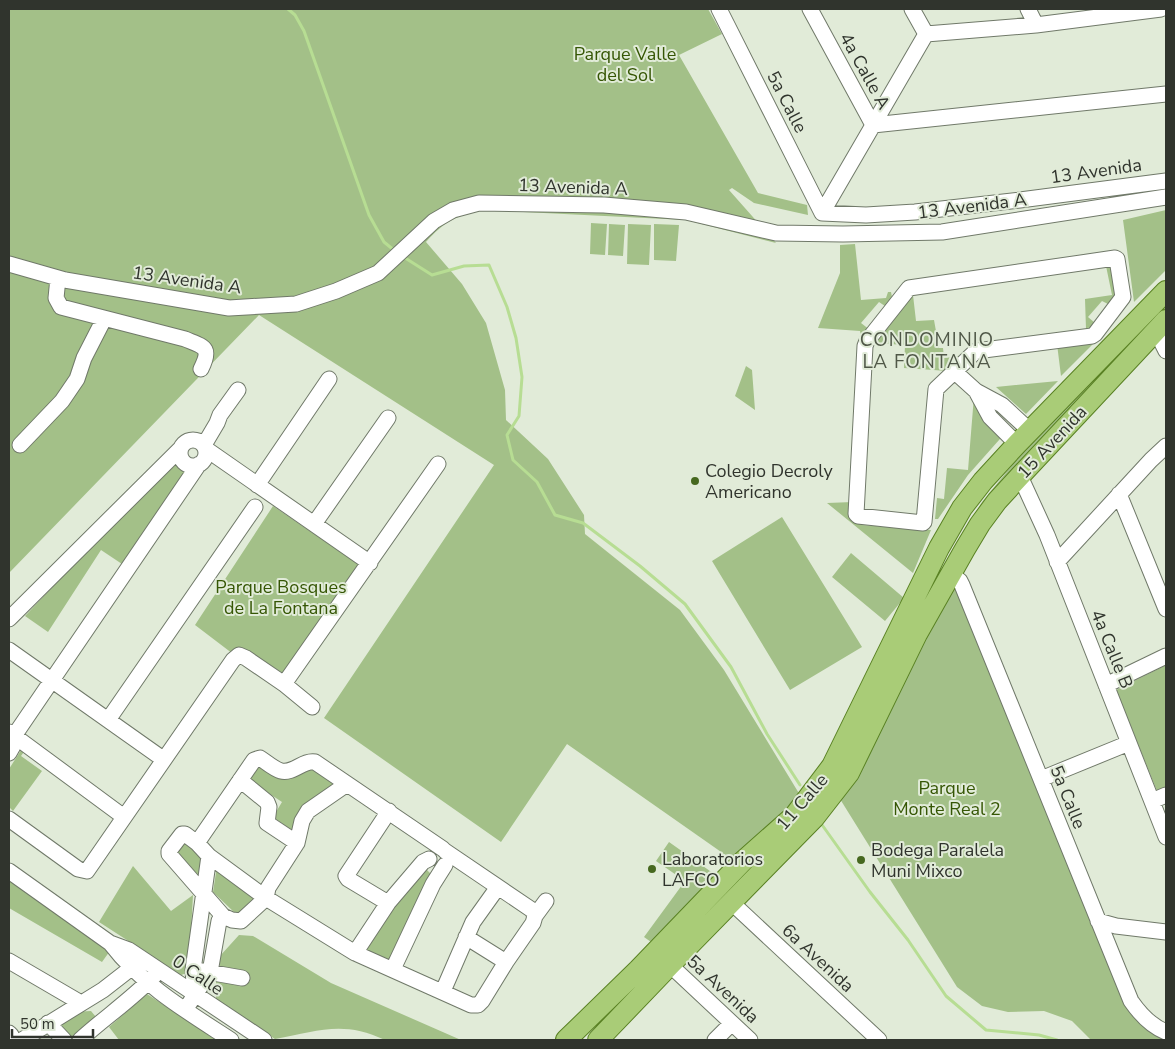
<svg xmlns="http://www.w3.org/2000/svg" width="1175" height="1049" viewBox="0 0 1175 1049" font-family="'Nunito Sans',sans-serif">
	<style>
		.green { fill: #a3c088 }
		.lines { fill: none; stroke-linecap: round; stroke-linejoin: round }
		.stream { stroke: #b7dd93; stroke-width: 3 }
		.minor-casing { stroke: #707969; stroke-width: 17 }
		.major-casing { stroke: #598123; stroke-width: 22 }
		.minor { stroke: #fff; stroke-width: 15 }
		.major { stroke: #a9cc77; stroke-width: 20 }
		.poi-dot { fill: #46681f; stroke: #e1ebd8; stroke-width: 2 }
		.labels { text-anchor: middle; stroke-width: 4; stroke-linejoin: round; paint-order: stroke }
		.park-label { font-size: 18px; fill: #355604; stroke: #e1ebd8 }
		.street-label { font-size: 18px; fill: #30342d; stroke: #e1ebd8 }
		.poi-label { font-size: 18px; fill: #30342d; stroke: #e1ebd8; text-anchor: start }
		.neighbourhood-label { font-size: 19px; letter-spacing: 1px; fill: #505848; stroke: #e1ebd8 }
	</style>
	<rect width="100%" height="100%" fill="#e1ebd8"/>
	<path class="green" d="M9,9H708L722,34L679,55L758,193L807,205L808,215L754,203L732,188L729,190L776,243L686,220L482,210C454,217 445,221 426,242L462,284L486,323L505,390L506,420L548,459L584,515L585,534L680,610L724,670L800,795L786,817L734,861L567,744L501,842L324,718L494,465L259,315L9,573Z
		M1166,210V270L1134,302L1123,220Z
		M591,223L607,224L605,255L590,254Z
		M609,224L625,225L623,256L608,255Z
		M628,224L651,225L649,265L627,264Z
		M654,224L679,225L676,261L654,260Z
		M855,244L861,300L886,298L888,292H891L893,302L888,308L879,302L861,323L870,330L862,339L860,331L818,328L840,273V245Z
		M1106,266H1113L1117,298L1110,305L1102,301L1088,317L1095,323L1092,329H1086L1085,299L1112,295Z
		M913,295L916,321L934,320L939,348H943L944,358L962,356L948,371L904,368L905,345L874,343Z
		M1166,300V313L964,547L969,523L982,502L1032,441Z
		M1097,340L1061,376L1057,344Z
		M746,366L752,370L755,410L735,396Z
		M1058,381L1026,414L996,387Z
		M974,396L1007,431L968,475L938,519H935L937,498L944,499L947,468L968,470Z
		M176,457L181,464L190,468L125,566L101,550L48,632L25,616Z
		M853,502L854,517L862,525L931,530L913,573L827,503Z
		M273,506L367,570L295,681L247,650L241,660L195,625Z
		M782,517L862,647L790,690L712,561Z
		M851,553L904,598L885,621L832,577Z
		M957,577L1130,1001L1166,1033V1040H1091L1072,1021L1044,1011L1008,1012L982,1006L957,987L840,799Z
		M1166,665V787L1157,791L1116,690Z
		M23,747L26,749L21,756L42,771L13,811L9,807V769Z
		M260,760L283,776L319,767L343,782L297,834L273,817L282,802L247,779Z
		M182,840L205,858L203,881L175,849Z
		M669,842L717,876L651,942L644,937L685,881L656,861Z
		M133,866L171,911L193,895L189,967L187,973L181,975L99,922Z
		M217,866L258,896L246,913H235L213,892Z
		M423,870H427L432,875L391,963L363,950L391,906Z
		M9,879L112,948L102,962L9,908Z
		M239,935L253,936L331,983L461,1040H385C343,1020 318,1031 275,1039L216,1001V981L242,986L249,976L220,966V956Z
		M147,994L217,1040H119L109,1027Z
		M91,1011L96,1017L71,1037L60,1023L73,1012Z"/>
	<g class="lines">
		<path class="stream" d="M288,9L295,15L304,31L369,215L384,242L395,251
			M402,256L432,275L464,266L489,265L507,307L516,338L522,377L519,416L507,435L513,460L537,482L555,515L583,523L640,566L685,604L731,667L767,734L800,785
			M820,822L870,892L908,940L946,996L986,1030L1039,1035L1057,1040"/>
		<g class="minor-casing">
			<path id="minor" d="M719,9L822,213
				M810,9L873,125L1166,94
				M912,9L926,34
				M1028,9L1036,25
				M926,34L1036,25L1161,9
				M822,213L866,215L915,212L1020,200L1166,181
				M822,213L926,34
				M1115,258L1117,259L1123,297L1095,334L1092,336L976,351L936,389L924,522L923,523L858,516L856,514L865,346L867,341L909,288Z
				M9,264L65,280L229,308L296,304L336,291L378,273L434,221L453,210L479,203L604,205L686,212L776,233L843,234L942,232L1166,197
				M58,278L56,298L61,307L185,339C204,347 212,347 201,369
				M1156,331L1166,351
				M955,372L976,391L1002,405L1029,430
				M976,391L990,417L1017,444
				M180 453a13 13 0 1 1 26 0a13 13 0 1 1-26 0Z
				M20,445L62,401L77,379L84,358L104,319
				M204,445L217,423L220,415L238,390
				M206,449L370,563
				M1020,476L1047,535L1166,837
				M257,485L329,379
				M1119,494L1166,609
				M314,524L388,418
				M1057,562L1151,460L1166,446
				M951,574L960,581L962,585L1131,1001C1140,1014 1151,1026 1166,1032
				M9,619L180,449
				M9,650L163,759
				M284,684L438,464
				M1106,685L1166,656
				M108,720L255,507
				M9,732L124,817
				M9,753L13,746L14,736L199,464
				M1041,779L1129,743
				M240,780L267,802L269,807L267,823L297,843
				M1152,801L1166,795
				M9,819L78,869L87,871L233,660L239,655L246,658L284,684L312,707
				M197,843L254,760L260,758C266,762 274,769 281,771C293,774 303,760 315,762L443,849
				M445,851L532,910L535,916
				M9,871L110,943L129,950L264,1040
				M731,902L879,1040
				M388,903L348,879L346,876L389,811
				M223,916L169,854V851L182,834H185L197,843L209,856L266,898L355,953L471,1005H478L482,1001L506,962L533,923L535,916L546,901
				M1098,921L1116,926L1166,932
				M466,937L506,962
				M111,944C143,986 188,1012 231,1040
				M355,953L388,903L423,862L429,859
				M9,961L81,1003
				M670,965L750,1040
				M393,969L433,884L445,865
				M202,971L242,978
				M443,991L473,922L498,887
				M195,995L193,970L209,856
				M185,1010L210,972L219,921L223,916L232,920L241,921L266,898L268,888L297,843L302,821L308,811L347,784
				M48,1023L64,1040
				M9,1033L11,1035L13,1040
				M22,1040L103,990L139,962
				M80,1040C104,1018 131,1000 154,976
				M715,1040L732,1023"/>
		</g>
		<g class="major-casing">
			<path id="major" d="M566,1040L638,970L742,862L795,815L832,766L939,548L962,508L983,481L1017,444L1166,291
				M598,1040L670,965L814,818L849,773L917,634L965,549L980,524L997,501L1020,476L1166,320"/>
		</g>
		<use href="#minor" class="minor"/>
		<use href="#major" class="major"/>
	</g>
	<g class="poi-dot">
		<circle cx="695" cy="481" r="5"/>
		<circle cx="861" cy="860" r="5"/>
		<circle cx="652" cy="869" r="5"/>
	</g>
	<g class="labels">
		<g class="park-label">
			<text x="625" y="60">Parque Valle<tspan x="625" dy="21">del Sol</tspan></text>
			<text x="281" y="593">Parque Bosques<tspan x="281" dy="21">de La Fontana</tspan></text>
			<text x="947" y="794">Parque<tspan x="947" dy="21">Monte Real 2</tspan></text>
		</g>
		<g class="street-label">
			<text transform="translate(865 71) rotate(61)" y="6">4a Calle A</text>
			<text transform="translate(787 102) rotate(63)" y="6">5a Calle</text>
			<text transform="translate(1096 171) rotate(-8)" y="6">13 Avenida</text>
			<text transform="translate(573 187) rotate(2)" y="6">13 Avenida A</text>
			<text transform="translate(972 206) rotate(-7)" y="6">13 Avenida A</text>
			<text transform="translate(187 280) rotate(8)" y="6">13 Avenida A</text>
			<text transform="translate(1052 442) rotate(-47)" y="6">15 Avenida</text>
			<text transform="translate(1112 649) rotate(68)" y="6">4a Calle B</text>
			<text transform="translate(1068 797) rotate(68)" y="6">5a Calle</text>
			<text transform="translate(802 802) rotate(-49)" y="6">11 Calle</text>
			<text transform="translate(818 958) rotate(43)" y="6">6a Avenida</text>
			<text transform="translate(198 975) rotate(34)" y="6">0 Calle</text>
			<text transform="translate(723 989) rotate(43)" y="6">5a Avenida</text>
		</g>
		<g class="poi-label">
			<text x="705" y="477">Colegio Decroly<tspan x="705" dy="21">Americano</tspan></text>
			<text x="871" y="856">Bodega Paralela<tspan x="871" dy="21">Muni Mixco</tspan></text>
			<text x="662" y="865">Laboratorios<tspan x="662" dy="21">LAFCO</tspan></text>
		</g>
		<g class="neighbourhood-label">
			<text x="927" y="346">CONDOMINIO<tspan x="927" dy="22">LA FONTANA</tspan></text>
		</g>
	</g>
	<rect width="1175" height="1049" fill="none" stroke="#30342d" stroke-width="20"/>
	<path d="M12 1029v8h81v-8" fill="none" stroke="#30342d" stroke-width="2.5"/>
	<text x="20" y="1029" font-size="15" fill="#30342d" stroke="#e1ebd8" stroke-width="4" paint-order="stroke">50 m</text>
</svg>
